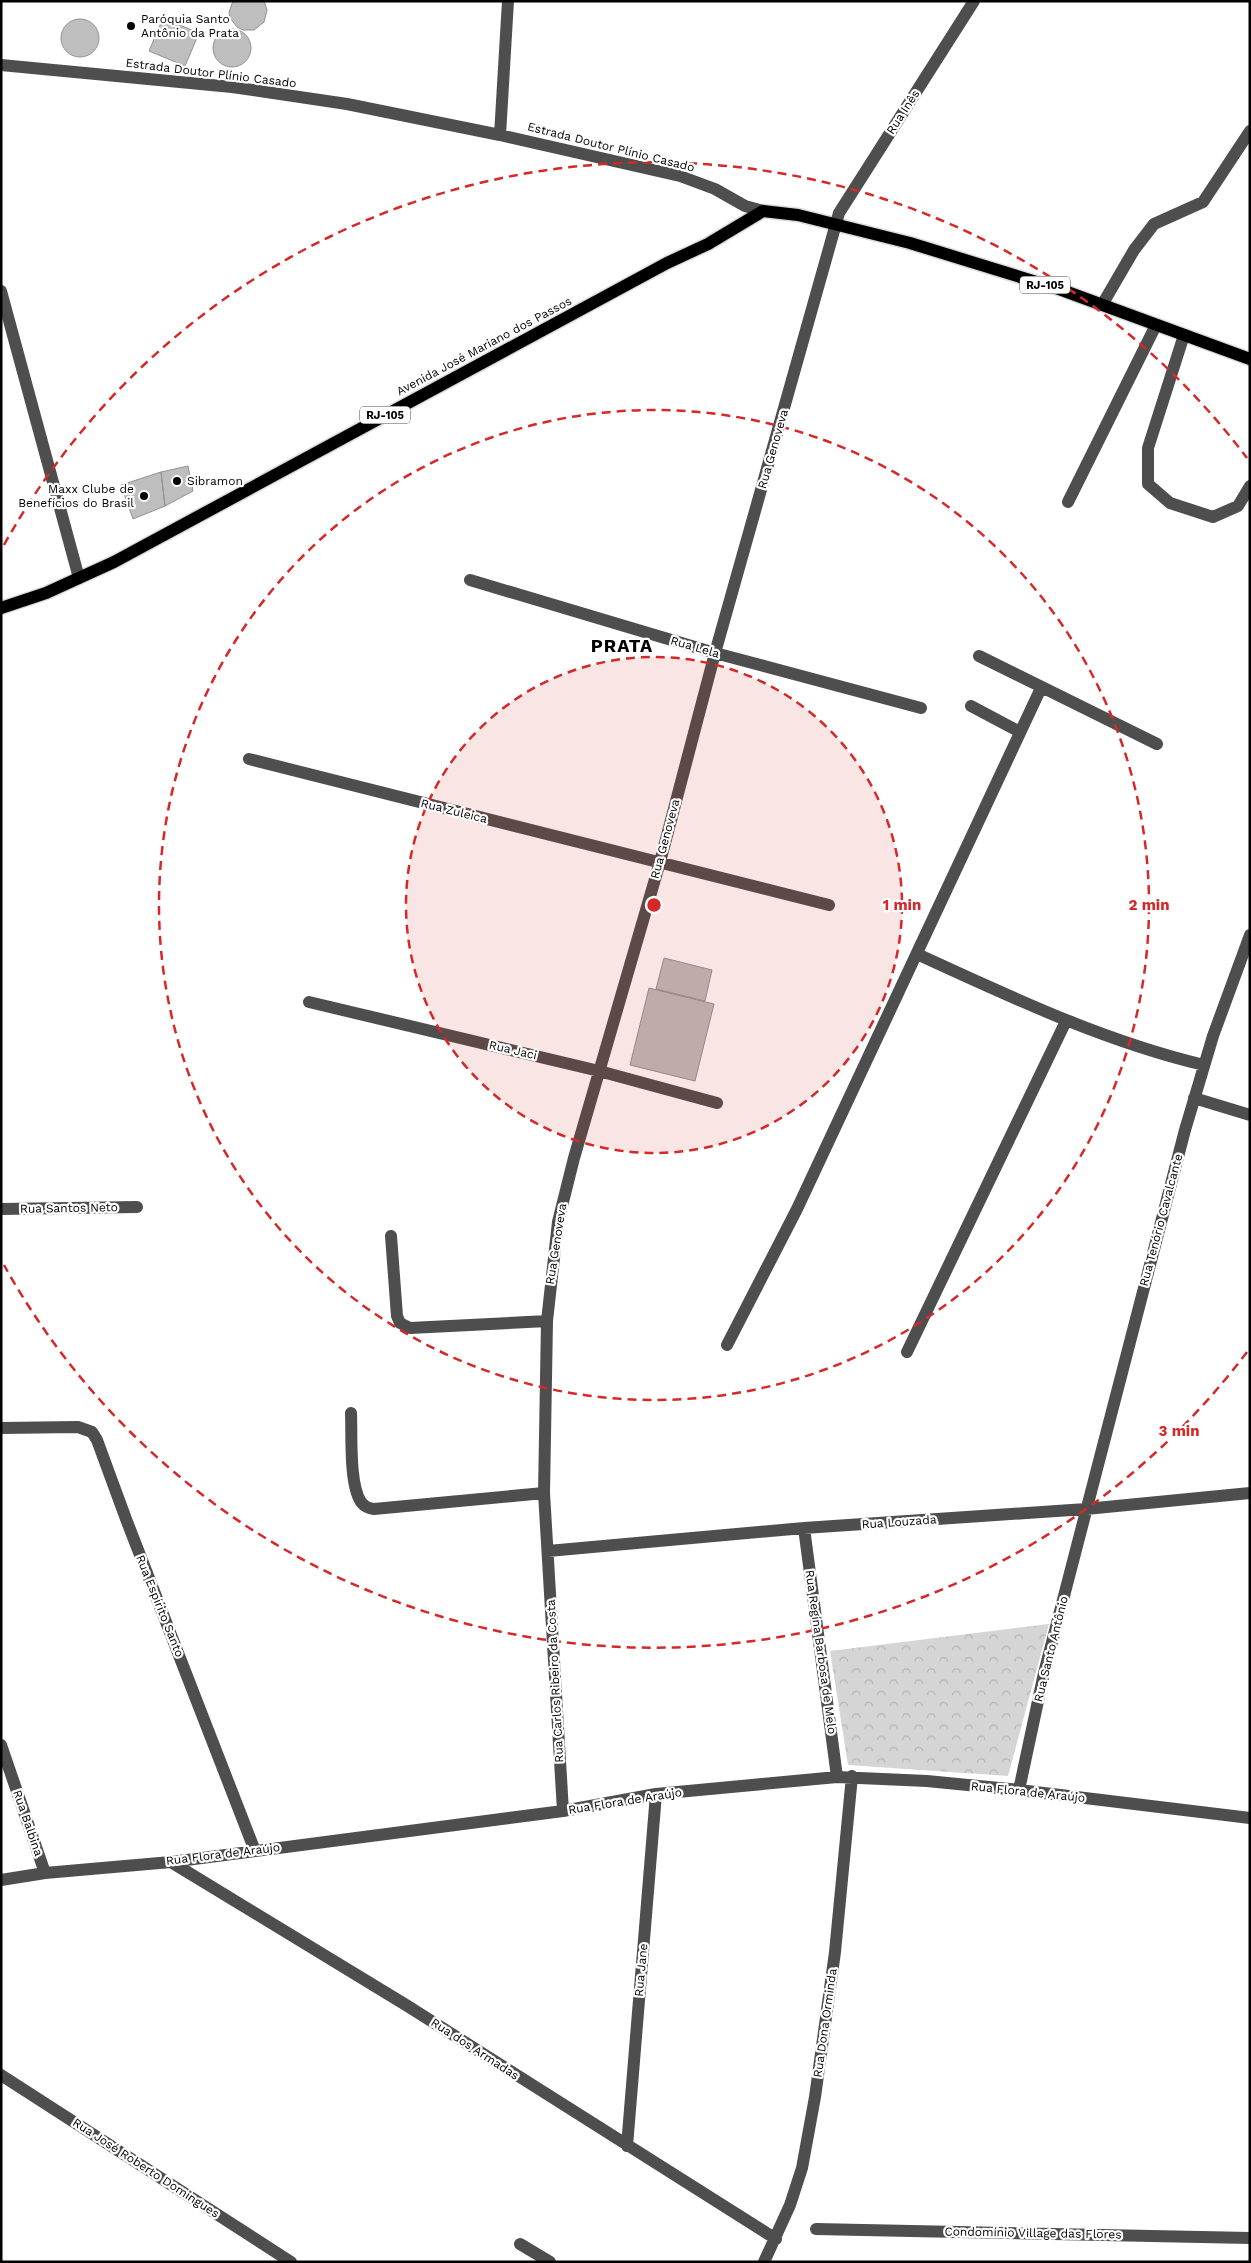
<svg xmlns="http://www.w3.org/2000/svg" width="1251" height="2263" viewBox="0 0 1251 2263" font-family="'Work Sans',sans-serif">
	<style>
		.forest { fill: url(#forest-crowns) }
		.building { fill: #bebebe; stroke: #929292 }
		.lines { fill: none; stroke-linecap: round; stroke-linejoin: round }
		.major-casing { stroke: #dbdbdb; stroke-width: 15 }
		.minor { stroke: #4e4e4e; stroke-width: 12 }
		.major { stroke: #000; stroke-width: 12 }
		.ring { fill: none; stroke: #d62828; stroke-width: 2.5; stroke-dasharray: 9 6 }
		.poi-dot { fill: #000; stroke: #fff; stroke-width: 2 }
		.labels { text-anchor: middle; stroke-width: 4.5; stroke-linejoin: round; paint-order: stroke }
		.shield { fill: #fff; stroke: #4c4c4c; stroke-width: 1 }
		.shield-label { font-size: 11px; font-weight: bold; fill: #000 }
		.poi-label { font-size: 12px; fill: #000; stroke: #fff; text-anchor: start }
		.street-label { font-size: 12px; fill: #000; stroke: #fff }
		.district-label { font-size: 18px; font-weight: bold; letter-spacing: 1px; fill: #000; stroke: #fff }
		.centre { fill: #d62828; stroke: #fff; stroke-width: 2.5 }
		.ring-label { font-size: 15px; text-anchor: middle; font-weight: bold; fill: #d62828; stroke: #fff; stroke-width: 4.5; stroke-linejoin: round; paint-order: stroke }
	</style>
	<defs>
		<pattern id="forest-crowns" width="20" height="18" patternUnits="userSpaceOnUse" patternTransform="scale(1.25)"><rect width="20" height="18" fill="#d5d5d5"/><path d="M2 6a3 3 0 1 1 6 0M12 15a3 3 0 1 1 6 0" fill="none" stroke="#b5b5b5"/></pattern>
	</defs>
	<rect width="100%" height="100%" fill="#fff"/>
	<path class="forest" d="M1049,1624L1008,1776L848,1765L830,1651Z"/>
	<path class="building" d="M233,1H264L267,10L264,22L254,30H243L237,27L230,18L229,12Z
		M163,18L199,33L185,66L149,51Z
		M61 38a19 19 0 1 1 38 0a19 19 0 1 1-38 0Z
		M213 48a19 19 0 1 1 38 0a19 19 0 1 1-38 0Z
		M188,466L193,491L165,506L161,472Z
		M161,472L165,506L133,519L121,485Z
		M664,958L712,970L705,1001L656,989Z
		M649,988L714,1004L695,1081L630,1065Z"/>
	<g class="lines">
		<g class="major-casing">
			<path id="major" d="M1,608L46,593L114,562L667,263L708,244L763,211L798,215L910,243L1059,289L1250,359"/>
		</g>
		<path class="minor" d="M1,65L232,87L347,104L500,135L680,176L715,189L745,206L763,211
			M500,135L508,1
			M1,291L79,578
			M1102,305L1134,250L1154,224L1203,202L1250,131
			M1184,335L1148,448V484L1170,503L1213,517L1238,506L1250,486
			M1068,502L1156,325
			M470,580L715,653L921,708
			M979,656L1157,744
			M971,706L1020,732
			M249,759L829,905
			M917,954C1011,997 1103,1041 1204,1065
			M309,1002L599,1071L717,1103
			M1194,1098L1250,1115
			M1,1209L137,1207
			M391,1236L397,1316L400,1323L410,1328L547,1321
			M727,1345L797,1209L1041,688
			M907,1352L1066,1021
			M351,1413C352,1435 349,1484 361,1502C365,1507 368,1508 374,1509L544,1493
			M1,1428L78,1427L92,1432L97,1440L126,1519L255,1851
			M804,1528L837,1777
			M548,1551L804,1528L1086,1509L1250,1493
			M1,1745L45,1873
			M1019,1790L1044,1673L1185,1130L1213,1036L1250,935
			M563,1811L544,1493L547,1321L558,1222L574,1158L660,862L715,653L839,213L974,1
			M171,1862L406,2005L776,2239
			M1,1880L45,1873L171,1862L563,1811L656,1794L837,1777L927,1781L1019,1790L1250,1818
			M1,2075L291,2262
			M627,2146L656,1794
			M816,2229L1250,2238
			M520,2244L550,2262
			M764,2262L790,2205L802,2168L815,2097L835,1952L852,1776"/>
		<use href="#major" class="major"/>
	</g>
	<circle cx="654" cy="905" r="248" fill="#d62828" fill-opacity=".12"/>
	<g class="ring">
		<circle cx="654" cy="905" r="248"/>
		<circle cx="654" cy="905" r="495"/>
		<path d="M1247 1352A743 743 0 0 1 4 1265M4 545A743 743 0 0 1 1247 458"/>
	</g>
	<g class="poi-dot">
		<circle cx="131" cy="26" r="5"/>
		<circle cx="177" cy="481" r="5"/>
		<circle cx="144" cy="496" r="5"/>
	</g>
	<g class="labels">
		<g class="shield">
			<rect x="1020" y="276.5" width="50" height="17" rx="4"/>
			<rect x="360" y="406.5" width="50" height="17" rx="4"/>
		</g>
		<g class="shield-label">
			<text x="1045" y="289">RJ-105</text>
			<text x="385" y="419">RJ-105</text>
		</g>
		<g class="poi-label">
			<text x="141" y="23">Paróquia Santo<tspan x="141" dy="14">Antônio da Prata</tspan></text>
			<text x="187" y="485">Sibramon</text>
			<text x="134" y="493" text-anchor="end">Maxx Clube de<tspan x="134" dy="14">Benefícios do Brasil</tspan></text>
		</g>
		<g class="street-label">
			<text transform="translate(211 73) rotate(7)" y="4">Estrada Doutor Plínio Casado</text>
			<text transform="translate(903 112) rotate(-57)" y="4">Rua Inês</text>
			<text transform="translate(611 147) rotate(14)" y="4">Estrada Doutor Plínio Casado</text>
			<text transform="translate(484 346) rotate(-28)" y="4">Avenida José Mariano dos Passos</text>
			<text transform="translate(773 449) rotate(-74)" y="4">Rua Genoveva</text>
			<text transform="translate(695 647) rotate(16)" y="4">Rua Lela</text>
			<text transform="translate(454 811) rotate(14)" y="4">Rua Zuleica</text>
			<text transform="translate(665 839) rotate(-75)" y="4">Rua Genoveva</text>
			<text transform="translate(513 1050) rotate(13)" y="4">Rua Jaci</text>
			<text transform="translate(69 1208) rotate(-1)" y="4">Rua Santos Neto</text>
			<text transform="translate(1161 1220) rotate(-75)" y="4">Rua Tenório Cavalcante</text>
			<text transform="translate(556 1244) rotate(-81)" y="4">Rua Genoveva</text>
			<text transform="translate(899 1522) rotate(-4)" y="4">Rua Louzada</text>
			<text transform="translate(160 1606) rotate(68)" y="4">Rua Espírito Santo</text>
			<text transform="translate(1051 1649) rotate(-76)" y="4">Rua Santo Antônio</text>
			<text transform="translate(821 1652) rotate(82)" y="4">Rua Regina Barbosa de Melo</text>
			<text transform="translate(555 1681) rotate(-93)" y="4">Rua Carlos Ribeiro da Costa</text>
			<text transform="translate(1028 1792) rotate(6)" y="4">Rua Flora de Araújo</text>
			<text transform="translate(625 1801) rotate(-9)" y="4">Rua Flora de Araújo</text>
			<text transform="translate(28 1823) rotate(71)" y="4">Rua Balbina</text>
			<text transform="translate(223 1854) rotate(-7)" y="4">Rua Flora de Araújo</text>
			<text transform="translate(641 1970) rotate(-85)" y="4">Rua Jane</text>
			<text transform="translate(825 2023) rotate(-82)" y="4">Rua Dona Orminda</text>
			<text transform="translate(475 2049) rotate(33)" y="4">Rua dos Armadas</text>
			<text transform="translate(146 2168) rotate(33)" y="4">Rua José Roberto Domingues</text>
			<text transform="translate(1033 2233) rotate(1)" y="4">Condomínio Village das Flores</text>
		</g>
		<g class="district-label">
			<text x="622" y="652">PRATA</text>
		</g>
	</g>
	<circle cx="654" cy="905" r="8" class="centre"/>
	<g class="ring-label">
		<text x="902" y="910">1 min</text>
		<text x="1149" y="910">2 min</text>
		<text x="1179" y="1436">3 min</text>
	</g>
	<rect width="1251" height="2263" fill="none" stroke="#000000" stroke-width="5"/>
</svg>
